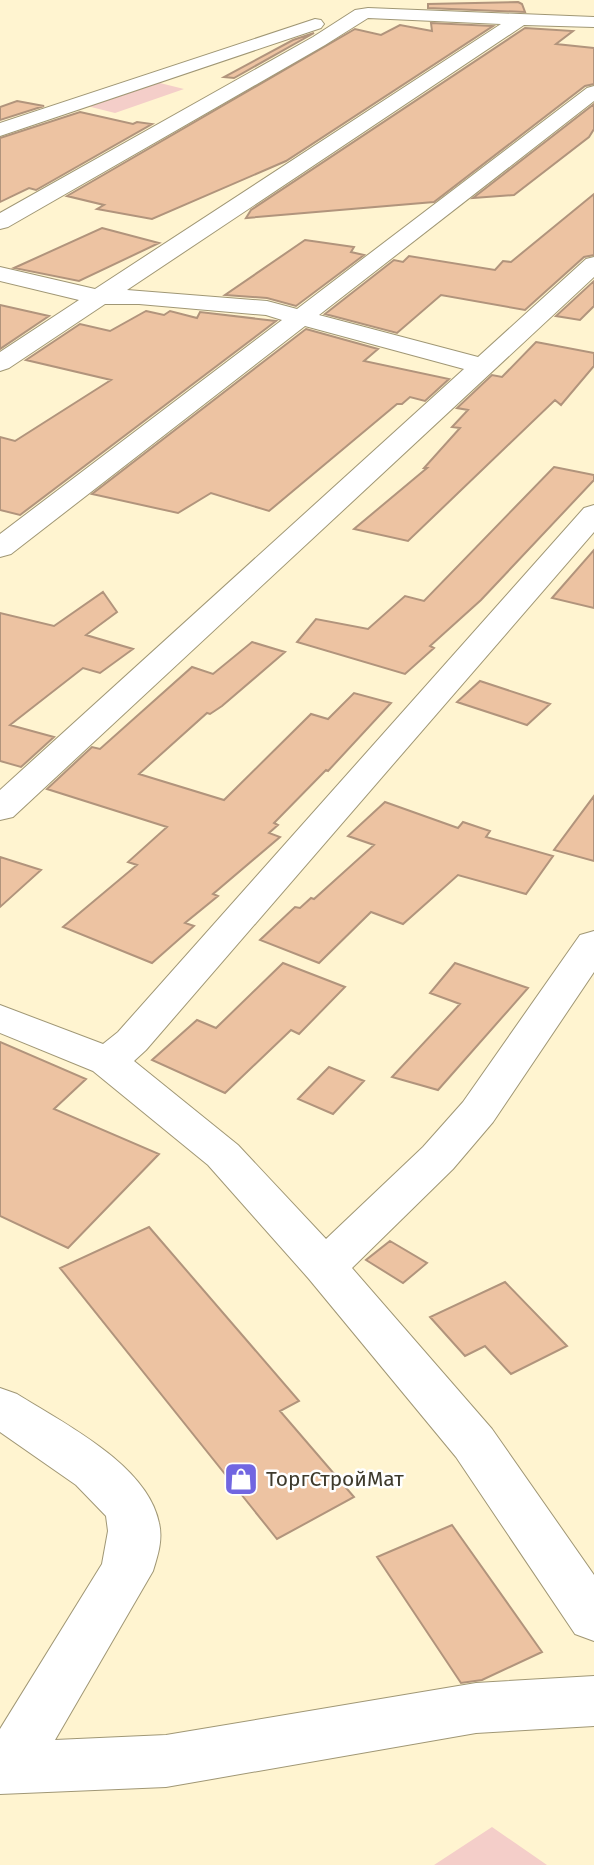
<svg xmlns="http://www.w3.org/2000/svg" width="594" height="1865" viewBox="0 0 594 1865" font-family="'Fira Sans',sans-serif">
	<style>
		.green { fill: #f4cec9 }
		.building { fill: #edc3a2; stroke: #b1947c; stroke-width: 2 }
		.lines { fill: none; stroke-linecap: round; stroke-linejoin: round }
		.minor-casing { stroke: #a09775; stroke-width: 2 }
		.minor { fill: #fff; fill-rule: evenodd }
		.labels { text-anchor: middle; stroke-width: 5; stroke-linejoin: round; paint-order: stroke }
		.near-poi-label { font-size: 21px; fill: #3e3a2c; stroke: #fff; text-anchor: start }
	</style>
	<rect width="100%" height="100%" fill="#fff4d0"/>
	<path class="green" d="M152,81L184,89L115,113L83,105Z
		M492,1827L547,1865H434Z"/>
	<path class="building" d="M518,2L522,4L525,12L428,8V4Z
		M431,23L493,26L286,161L152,219L97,209L104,205L67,196L355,29L381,35L400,25L432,31Z
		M525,28L573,31L556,44L594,48V84L585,86L434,202L246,218L251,210Z
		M314,33L234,78L224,77L293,40Z
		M17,101L44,106L0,120V107Z
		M594,104V129L589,137L514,195L473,198Z
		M80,112L133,124L137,122L152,124L36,190L29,188L0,202V138Z
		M594,194V255L584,257L525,310L441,295L397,333L325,314L394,260L403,262L409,256L495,270L503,261L511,262Z
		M102,228L159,243L79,281L14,268Z
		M305,240L354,247L351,252L364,255L296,306L267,298L225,295Z
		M594,281V306L580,320L556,316Z
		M0,305L49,316L0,349Z
		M146,311L164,315L170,311L197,318L200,312L276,321L20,515L0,510V437L15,441L111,380L26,360L80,324L110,331Z
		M306,329L378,349L364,361L449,379L425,401L410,397L402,404H397L269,511L211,493L178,513L92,494Z
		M536,342L594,353V366L561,405L555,400L408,541L354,529L427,468H424L460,428L452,427L468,410L457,408L492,375L502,377Z
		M554,467L594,475V480L481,600L430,646L434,648L405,674L297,642L316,619L368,629L405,596L424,601Z
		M594,550V608L552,598Z
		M103,592L117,612L86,635L133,649L100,673L83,668L10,725L54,737L21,767L0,761V613L54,626Z
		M252,642L285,652L222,706L210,714L207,713L139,774L224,800L311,714L328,719L354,693L391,703L328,771L326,770L274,823L278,825L269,833L280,837L213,894L218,896L185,923L194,926L152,963L63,927L137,865L128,862L167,827L47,789L92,747L100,749L192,667L213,674Z
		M480,681L550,704L527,725L457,702Z
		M594,796V861L554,850Z
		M385,802L458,828L463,822L490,831L486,837L553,856L526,894L458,875L403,924L371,912L319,963L260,940L295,907L300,908L311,898L314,899L374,845L348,836Z
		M0,857L41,870L0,907Z
		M283,963L345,987L299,1034L291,1030L225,1093L152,1060L197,1020L216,1028Z
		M455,963L528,988L438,1090L392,1077L460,1004L430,993Z
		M0,1042L86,1079L54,1109L159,1154L68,1248L0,1216Z
		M329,1067L364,1081L333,1114L298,1099Z
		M149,1227L299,1401L280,1411L354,1497L277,1539L60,1268Z
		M390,1241L427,1263L403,1283L366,1260Z
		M505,1282L567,1346L511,1374L485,1346L465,1356L430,1317Z
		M452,1525L542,1652L482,1680L461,1683L377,1557Z"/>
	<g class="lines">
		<g class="minor-casing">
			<path id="minor" d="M368,8L594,17V27L524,25L127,290L267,301L297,309L587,88L594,86V101L319,315L478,357L586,259L594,257V277L13,817L0,820V790L464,369L305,326L11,554L0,557V534L282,320L266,315L139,304H105L9,368L0,371V352L79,300L0,281V267L95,289L501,24L368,18L325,45L8,227L0,229V213L313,37L355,10Z
				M315,19L321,20L324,24L321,28L0,136V123Z
				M594,505V532L146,1050L134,1061L238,1145L326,1239L423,1147L463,1102L580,935L594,931V972L493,1122L453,1169L352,1268L492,1429L594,1575V1641L575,1634L456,1457L309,1279L208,1165L93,1071L0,1033V1005L103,1044L118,1032L584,508Z
				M0,1388L17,1394C63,1423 148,1465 159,1523C163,1539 158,1555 153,1571L55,1740L166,1735L476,1683L594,1676V1726L476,1733L166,1787L0,1794V1729L102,1564L108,1531L106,1516L76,1485L0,1432Z"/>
		</g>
		<use href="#minor" class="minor"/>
	</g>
	<defs>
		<g id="shop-square" transform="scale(1.75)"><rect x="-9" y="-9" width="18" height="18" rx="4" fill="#7166e1" stroke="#fff"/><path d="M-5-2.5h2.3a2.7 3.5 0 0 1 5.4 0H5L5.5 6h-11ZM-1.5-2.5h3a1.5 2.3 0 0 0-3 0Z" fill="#fff"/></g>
	</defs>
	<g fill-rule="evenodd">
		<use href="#shop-square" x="241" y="1479"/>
	</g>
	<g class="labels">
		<g class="near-poi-label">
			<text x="266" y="1486">ТоргСтройМат</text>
		</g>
	</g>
</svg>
